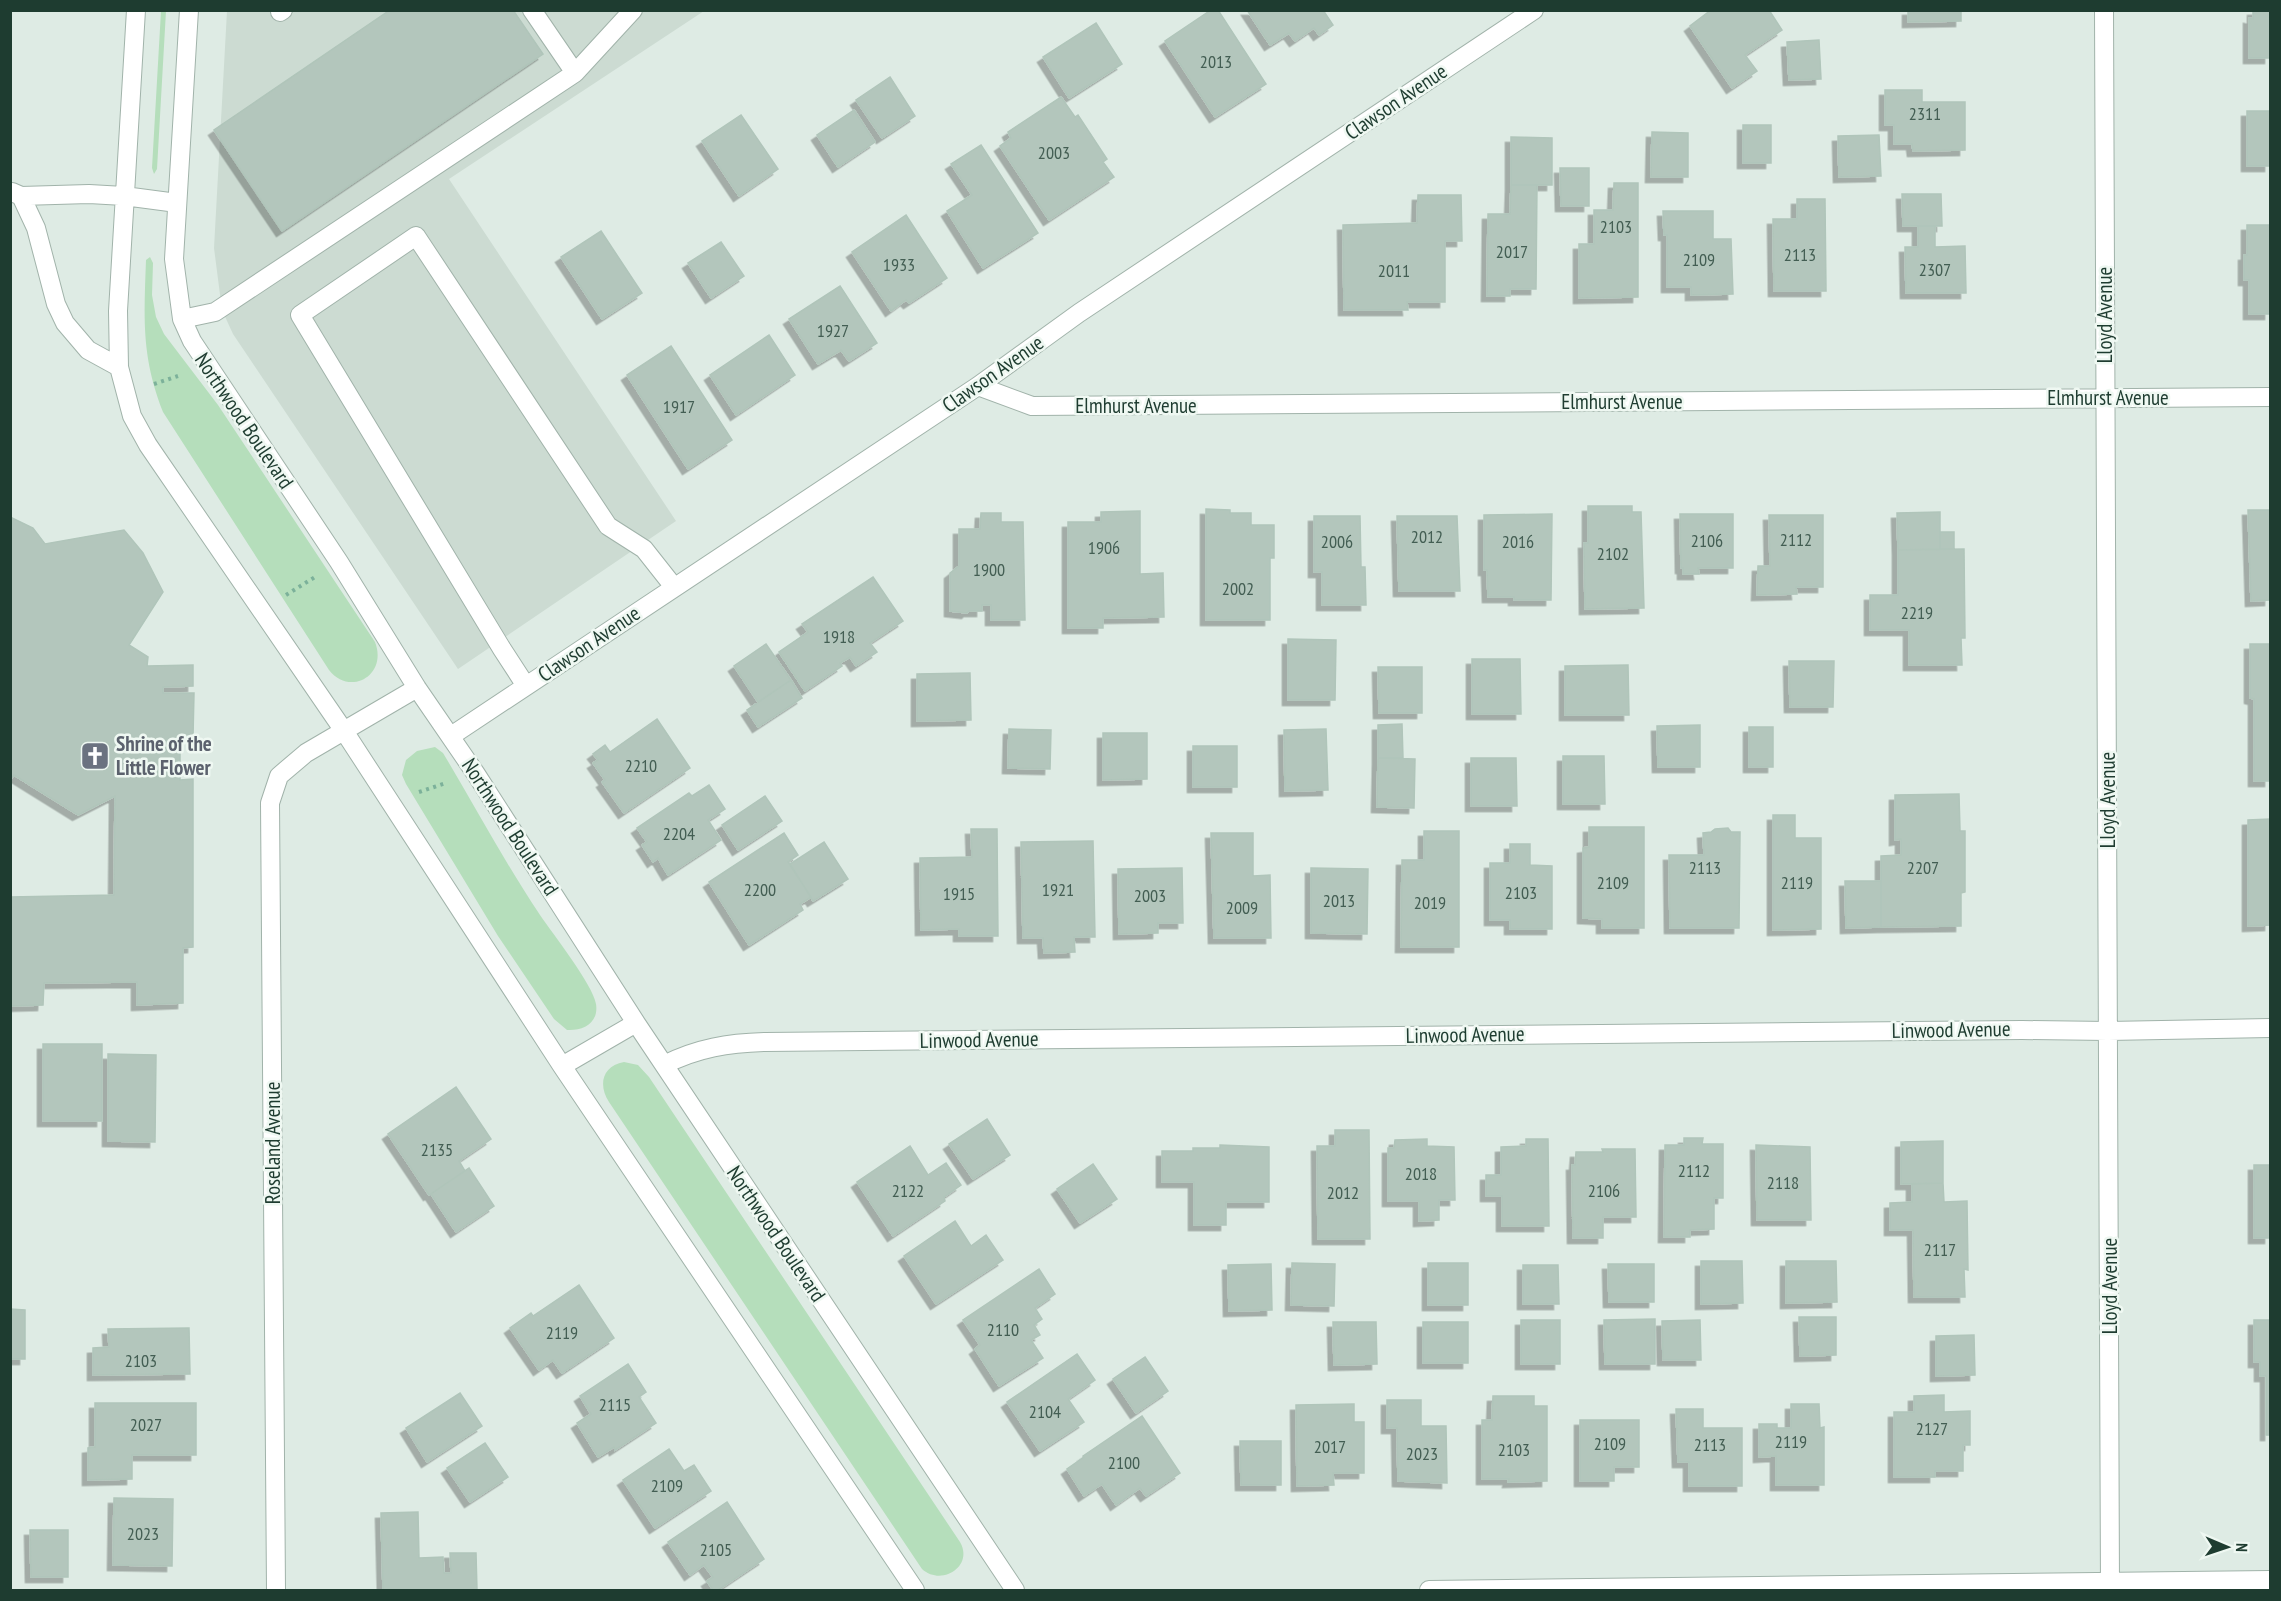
<svg xmlns="http://www.w3.org/2000/svg" width="2281" height="1601" viewBox="0 0 2281 1601" font-family="'PT Sans Narrow',sans-serif">
	<style>
		.built { fill: #ccdbd2 }
		.green { fill: #b5debb }
		.building { fill: #b3c6bc; stroke: #b0c5ba; stroke-width: 1.5; filter: url(#shadow) }
		.lines { fill: none; stroke-linecap: round; stroke-linejoin: round }
		.minor-casing { stroke: #a1b3aa; stroke-width: 20 }
		.path { stroke: #7cb19a; stroke-width: 4; stroke-dasharray: 3 4.5; stroke-linecap: butt }
		.minor { stroke: #fff; stroke-width: 18 }
		.labels { text-anchor: middle; stroke-width: 5; stroke-linejoin: round; paint-order: stroke }
		.number-label { font-size: 18px; fill: #435e53 }
		.street-label { font-size: 21px; fill: #1e3c30; stroke: #eff8f2 }
		.worship-label { font-size: 21px; font-weight: bold; fill: #5b616d; stroke: #eff8f2; text-anchor: start }
	</style>
	<defs>
		<filter id="shadow"><feDropShadow dx="-5.5" dy="5.5" stdDeviation="0" flood-color="#0004"/></filter>
	</defs>
	<rect width="100%" height="100%" fill="#deebe4"/>
	<path class="built" d="M227,11H704L449,179L676,521L458,669L233,334L222,310L214,248Z"/>
	<path class="green" d="M161,11H166L157,169L154,174L152,168Z
		M150,257L153,263L152,295L156,317L164,334L218,405L375,642C388,675 350,697 329,670L163,412C141,356 144,318 146,260Z
		M435,747L443,753C475,806 505,863 540,915C553,934 593,985 596,1004C599,1023 583,1031 567,1030L554,1019L498,936L406,784L402,775L406,760L417,751Z
		M624,1062L638,1065L649,1077L960,1542C974,1566 942,1587 922,1569L609,1102C598,1085 602,1066 624,1062Z"/>
	<path class="building" d="M390,10H513L543,54L282,231L214,130Z
		M1211,10H1218L1266,84L1215,117L1165,41Z
		M1247,10H1323L1333,25L1319,35L1314,28L1295,41L1289,33L1270,45Z
		M1711,10H1769L1782,30L1745,55L1757,71L1732,88L1690,26Z
		M1908,10H1961V21L1908,22Z
		M2253,10H2270V58H2249V18L2253,19Z
		M1096,23L1122,64L1069,98L1043,57Z
		M1819,40L1821,79L1789,80L1787,42Z
		M890,77L915,116L882,138L856,100Z
		M1885,90H1922V102H1965V150L1913,151L1912,144H1894V125H1885Z
		M1061,97L1075,117L1078,115L1107,159L1103,162L1114,177L1049,220L1000,146L1011,138L1008,132Z
		M854,110L875,142L838,167L817,135Z
		M2247,111H2270V166H2247Z
		M741,115L778,169L739,196L702,141Z
		M1743,125H1771V163H1743Z
		M1652,132L1688,133V177H1651Z
		M1879,135L1881,176L1839,177L1838,136Z
		M1511,137L1552,138V185H1511Z
		M981,145L1038,233L983,268L947,211L972,195L951,164Z
		M1560,168H1589V206H1561Z
		M1614,183H1638V297L1579,298V244H1594V210H1613Z
		M1511,185H1537L1536,289H1510V296H1487L1488,214H1510Z
		M1902,194H1941L1942,226H1903Z
		M1418,195H1461L1462,241H1445V302H1407L1408,310H1344L1343,225L1417,223Z
		M1797,199H1825L1826,291H1774L1773,219H1797Z
		M1663,211H1713V239H1731L1733,294L1691,295V287H1667V235H1664Z
		M906,215L947,278L909,303L906,300L891,311L852,252Z
		M2247,225H2270V314H2249V280H2244V255H2247Z
		M1918,226H1935V247L1965,246L1966,293H1906L1905,247H1918Z
		M601,231L642,293L602,319L561,257Z
		M721,242L744,276L711,298L688,263Z
		M840,286L877,343L849,361L841,350L818,364L789,319Z
		M769,335L795,375L736,415L710,375Z
		M671,346L732,440L688,469L627,375Z
		M1588,506H1632V512H1641L1644,608L1585,609L1584,543H1588Z
		M1206,509L1230,510V513H1251V525H1274V558H1270V620H1206Z
		M2248,510H2270V600L2251,601Z
		M1140,511V574L1163,573L1164,617L1103,618V628H1068V522H1101V512Z
		M1940,512V549L1898,550L1897,513Z
		M981,513H1001V522H1023L1025,620H991V605H982V611H969L967,613L950,611V573L959,566V529H980Z
		M1552,514L1551,600H1514V597H1488L1487,570H1484V515Z
		M1680,514H1733V568H1698L1699,574H1683V568H1681Z
		M1769,515H1823V587H1796L1797,594L1757,595L1758,566H1770Z
		M1314,516H1360L1361,567H1365L1366,605H1322V572H1314Z
		M1397,516H1457L1460,591H1399Z
		M10,517L33,528L45,544L124,530L143,553L163,592L129,645L148,657L147,666L193,665V686L163,687V693H194L193,737H180V780L193,779V947L183,948V1003L137,1005V982L44,983L43,1005L10,1006V897L114,895L115,796L78,815L14,775L10,780Z
		M1940,532H1954V549H1940Z
		M1964,549L1965,638H1961L1962,665H1909V630H1870V595H1898V550Z
		M873,577L903,621L870,643L877,652L856,666L850,657L840,663L842,666L805,691L779,652L808,632L802,624Z
		M1288,639L1336,640L1335,700H1288Z
		M766,644L791,680L758,702L734,666Z
		M2250,644H2270V781H2254V699L2250,698Z
		M1472,659H1520L1521,714H1472Z
		M1789,661H1834L1833,707H1790Z
		M1628,665L1629,715H1565V666Z
		M1378,667H1422V713H1379Z
		M970,673L971,720L917,721V674Z
		M791,680L802,698L758,727L747,710Z
		M657,719L690,768L624,813L602,782L605,780L593,763L598,760L593,754L605,745L610,752Z
		M1402,724L1403,758H1378V725Z
		M1700,725V767H1658L1657,726Z
		M1749,727H1773V767H1749Z
		M1009,729L1051,730L1050,769L1008,768Z
		M1326,729L1328,790L1285,791L1284,730Z
		M1103,733H1147V779L1103,780Z
		M1193,746H1237V787H1193Z
		M1563,756H1604L1605,804H1563Z
		M1378,758L1415,759L1414,808L1377,807Z
		M1471,758H1516L1517,806H1471Z
		M709,785L725,809L708,820L721,840L668,875L658,858L653,862L642,845L647,842L637,828L689,793L692,796Z
		M1959,794L1960,831H1965V892L1961,893V926L1881,927V856L1901,855V839L1895,840V795Z
		M765,796L782,821L738,850L722,825Z
		M1773,815H1795V838H1821V929L1773,930Z
		M2270,819V925L2248,926V820Z
		M1589,827H1644V928H1602V919L1583,918V848L1589,847Z
		M1728,828L1731,832H1740L1739,928H1670L1669,855H1704L1703,833L1711,832L1715,829Z
		M971,829H997L998,936H959V929L921,930L920,858L972,857Z
		M1424,831H1459V947H1401L1402,860H1424Z
		M784,833L798,855L788,862L811,897L800,904L803,910L749,945L709,882Z
		M1211,833H1253V876L1270,875L1271,938H1214Z
		M1093,841L1095,937H1074L1075,952L1044,953L1043,938H1023L1021,842Z
		M824,842L848,879L813,901L790,864Z
		M1510,844H1530V865L1552,866V929H1510V920H1490V863H1510Z
		M1182,868L1183,923H1158V933L1119,934L1118,869Z
		M1311,868L1368,869L1367,934L1311,933Z
		M1845,881H1881V927L1846,928Z
		M43,1044H102V1121H43Z
		M108,1054L156,1055L155,1142L108,1141Z
		M456,1087L491,1139L459,1161L465,1171L429,1195L388,1134Z
		M987,1119L1010,1155L973,1179L949,1144Z
		M1335,1130H1369L1370,1239H1318L1317,1146H1335Z
		M1684,1138H1703L1702,1144H1723V1198H1714V1229L1690,1230V1237H1664L1665,1145H1684Z
		M1427,1139V1146L1454,1147L1455,1200H1439V1220L1419,1221V1201H1388V1148H1394L1395,1140Z
		M1526,1139H1548L1549,1226H1502V1196H1486V1175H1501V1147L1526,1146Z
		M1943,1141V1183L1901,1184V1142Z
		M1220,1145L1269,1147V1202H1226V1225H1194V1182H1162V1151H1193V1148H1220Z
		M1756,1145L1810,1147L1811,1220H1757Z
		M910,1146L928,1175L946,1163L961,1185L944,1197L945,1201L893,1236L857,1182Z
		M1602,1149H1635L1636,1217H1603V1238H1573L1572,1165H1575L1576,1152H1603Z
		M1093,1164L1117,1199L1080,1223L1057,1189Z
		M2254,1165H2270V1238H2254Z
		M469,1168L494,1206L456,1232L431,1194Z
		M1943,1183L1944,1202L1967,1201L1968,1270L1964,1269L1965,1297H1914L1913,1230H1890V1203L1912,1202V1184Z
		M955,1221L971,1246L986,1235L1003,1260L936,1304L904,1256Z
		M1701,1261H1742L1743,1303L1701,1304Z
		M1786,1261H1836L1837,1302L1786,1303Z
		M1292,1263L1335,1264L1334,1306L1291,1305Z
		M1428,1263H1468V1305H1428Z
		M1271,1264L1272,1310L1229,1311L1228,1265Z
		M1608,1264H1654V1302H1609Z
		M1523,1265H1558L1559,1304H1523Z
		M1039,1269L1055,1294L1035,1308L1042,1319L1034,1325L1040,1335L1031,1340L1043,1358L999,1386L975,1349L980,1345L963,1320Z
		M579,1285L614,1338L562,1373L553,1360L539,1370L510,1328L531,1313L533,1316Z
		M10,1309L25,1310V1359H10Z
		M1799,1317H1836V1355L1800,1356Z
		M1655,1319V1364H1605L1604,1320Z
		M1521,1320H1560V1364H1521Z
		M1700,1320L1701,1360H1663L1662,1321Z
		M2254,1320H2270V1435H2266V1376H2260V1362H2254Z
		M1333,1322H1376L1377,1364L1334,1365Z
		M1423,1322H1468V1363H1423Z
		M189,1328L190,1374L93,1375V1348L109,1347L108,1329Z
		M1974,1335L1975,1375L1936,1376V1336Z
		M1077,1354L1095,1380L1068,1399L1084,1422L1040,1451L1007,1402Z
		M1145,1357L1168,1391L1136,1413L1113,1379Z
		M628,1364L646,1392L639,1397L656,1423L615,1450L614,1447L598,1457L577,1423L591,1414L580,1396Z
		M460,1393L482,1426L427,1462L406,1428Z
		M1944,1395V1412L1970,1411V1445H1963V1471H1935V1477H1894V1412H1914V1396Z
		M1493,1396H1534V1406H1547V1481L1508,1482L1509,1479H1482V1420H1492Z
		M1387,1400H1421V1426H1446L1447,1483L1398,1481L1397,1428H1387Z
		M95,1403H196V1455H132V1479L88,1480V1448L95,1447Z
		M1354,1404V1422H1364V1473H1333L1334,1485L1297,1486L1296,1405Z
		M1791,1404H1819L1820,1428L1824,1427V1485H1776V1456L1759,1457V1424H1777V1428H1791Z
		M1676,1409H1703V1428H1742V1486H1689V1462H1678Z
		M1142,1416L1180,1473L1146,1496L1140,1488L1116,1505L1102,1484L1084,1496L1067,1469L1084,1457L1083,1456Z
		M1580,1420H1639V1467H1614V1481H1580Z
		M1240,1441H1281V1485H1241Z
		M485,1443L508,1477L470,1502L447,1468Z
		M669,1449L684,1471L694,1465L711,1491L655,1528L623,1480Z
		M114,1498L173,1499L172,1566L113,1565Z
		M727,1502L764,1559L718,1590H713L707,1581L713,1577L704,1565L690,1575L668,1542Z
		M418,1512L419,1558L443,1557L444,1573H451L450,1553H476L477,1590H383L381,1513Z
		M30,1530H68V1577H31Z"/>
	<g class="lines">
		<g class="minor-casing">
			<path id="minor" d="M136,10L118,311L119,367L132,416L148,445L344,731L562,1066L915,1590
				M189,10L174,259L182,319L192,341L339,562L417,688L476,774L636,1023L1015,1590
				M280,10V12L283,10
				M2104,10L2110,1590
				M575,73L633,10
				M12,192L21,196L89,194L124,196L177,203
				M21,196L36,228L56,304L65,323L88,350L119,367
				M182,319L215,312L575,73L532,10
				M978,386L1032,406L2270,397
				M526,686L502,649L300,315L416,236L608,526L644,549L674,587
				M451,736L978,386L1079,313L1534,10
				M664,1065C697,1048 729,1043 765,1042L2022,1030L2108,1031L2270,1028
				M562,1066L636,1023
				M276,1590L270,803L279,776L306,753L417,688
				M1429,1590L2270,1580"/>
		</g>
		<path class="path" d="M154,384L178,376
			M286,595L315,577
			M419,792L446,783"/>
		<use href="#minor" class="minor"/>
	</g>
	<defs>
		<g id="church-square" transform="scale(1.5)"><rect x="-9" y="-9" width="18" height="18" rx="4" fill="#6b7280" stroke="#eff8f2"/><path d="M-1.2-6h2.4v3.5h3.3v2.4h-3.3V6h-2.4V-.1h-3.3v-2.4h3.3Z" fill="#fff"/></g>
	</defs>
	<g fill-rule="evenodd">
		<use href="#church-square" x="95" y="756"/>
	</g>
	<g class="labels">
		<g class="number-label">
			<text x="1216" y="68">2013</text>
			<text x="1925" y="120">2311</text>
			<text x="1054" y="159">2003</text>
			<text x="1616" y="233">2103</text>
			<text x="1512" y="258">2017</text>
			<text x="1800" y="261">2113</text>
			<text x="1699" y="266">2109</text>
			<text x="899" y="271">1933</text>
			<text x="1935" y="276">2307</text>
			<text x="1394" y="277">2011</text>
			<text x="833" y="337">1927</text>
			<text x="679" y="413">1917</text>
			<text x="1427" y="543">2012</text>
			<text x="1796" y="546">2112</text>
			<text x="1707" y="547">2106</text>
			<text x="1337" y="548">2006</text>
			<text x="1518" y="548">2016</text>
			<text x="1104" y="554">1906</text>
			<text x="1613" y="560">2102</text>
			<text x="989" y="576">1900</text>
			<text x="1238" y="595">2002</text>
			<text x="1917" y="619">2219</text>
			<text x="839" y="643">1918</text>
			<text x="641" y="772">2210</text>
			<text x="679" y="840">2204</text>
			<text x="1705" y="874">2113</text>
			<text x="1923" y="874">2207</text>
			<text x="1613" y="889">2109</text>
			<text x="1797" y="889">2119</text>
			<text x="760" y="896">2200</text>
			<text x="1058" y="896">1921</text>
			<text x="1521" y="899">2103</text>
			<text x="959" y="900">1915</text>
			<text x="1150" y="902">2003</text>
			<text x="1339" y="907">2013</text>
			<text x="1430" y="909">2019</text>
			<text x="1242" y="914">2009</text>
			<text x="437" y="1156">2135</text>
			<text x="1694" y="1177">2112</text>
			<text x="1421" y="1180">2018</text>
			<text x="1783" y="1189">2118</text>
			<text x="908" y="1197">2122</text>
			<text x="1604" y="1197">2106</text>
			<text x="1343" y="1199">2012</text>
			<text x="1940" y="1256">2117</text>
			<text x="1003" y="1336">2110</text>
			<text x="562" y="1339">2119</text>
			<text x="141" y="1367">2103</text>
			<text x="615" y="1411">2115</text>
			<text x="1045" y="1418">2104</text>
			<text x="146" y="1431">2027</text>
			<text x="1932" y="1435">2127</text>
			<text x="1791" y="1448">2119</text>
			<text x="1610" y="1450">2109</text>
			<text x="1710" y="1451">2113</text>
			<text x="1330" y="1453">2017</text>
			<text x="1514" y="1456">2103</text>
			<text x="1422" y="1460">2023</text>
			<text x="1124" y="1469">2100</text>
			<text x="667" y="1492">2109</text>
			<text x="143" y="1540">2023</text>
			<text x="716" y="1556">2105</text>
		</g>
		<g class="street-label">
			<text transform="translate(1396 102) rotate(-34)" y="7">Clawson Avenue</text>
			<text transform="translate(2105 315) rotate(-90)" y="7">Lloyd Avenue</text>
			<text transform="translate(993 374) rotate(-35)" y="7">Clawson Avenue</text>
			<text x="2108" y="405">Elmhurst Avenue</text>
			<text x="1622" y="409">Elmhurst Avenue</text>
			<text x="1136" y="413">Elmhurst Avenue</text>
			<text transform="translate(244 421) rotate(56)" y="7">Northwood Boulevard</text>
			<text transform="translate(589 644) rotate(-34)" y="7">Clawson Avenue</text>
			<text transform="translate(2108 800) rotate(-90)" y="7">Lloyd Avenue</text>
			<text transform="translate(510 827) rotate(57)" y="7">Northwood Boulevard</text>
			<text transform="translate(1951 1030) rotate(-1)" y="7">Linwood Avenue</text>
			<text transform="translate(1465 1035) rotate(-1)" y="7">Linwood Avenue</text>
			<text transform="translate(979 1040) rotate(-1)" y="7">Linwood Avenue</text>
			<text transform="translate(273 1143) rotate(-90)" y="7">Roseland Avenue</text>
			<text transform="translate(776 1234) rotate(56)" y="7">Northwood Boulevard</text>
			<text transform="translate(2110 1286) rotate(-90)" y="7">Lloyd Avenue</text>
		</g>
		<g class="worship-label">
			<text x="116" y="751">Shrine of the<tspan x="116" dy="24">Little Flower</tspan></text>
		</g>
	</g>
	<rect width="2281" height="1601" fill="none" stroke="#1e3c30" stroke-width="24"/>
	<g transform="translate(2227 1547) rotate(92)" stroke="#eff8f2" stroke-width="4.5" paint-order="stroke">
	<path d="M0-4.5L10 22L0 15L-10 22Z" fill="#1e3c30"/>
	<text y="-9" font-size="16" font-weight="bold" text-anchor="middle" fill="#1e3c30">N</text>
	</g>
</svg>
